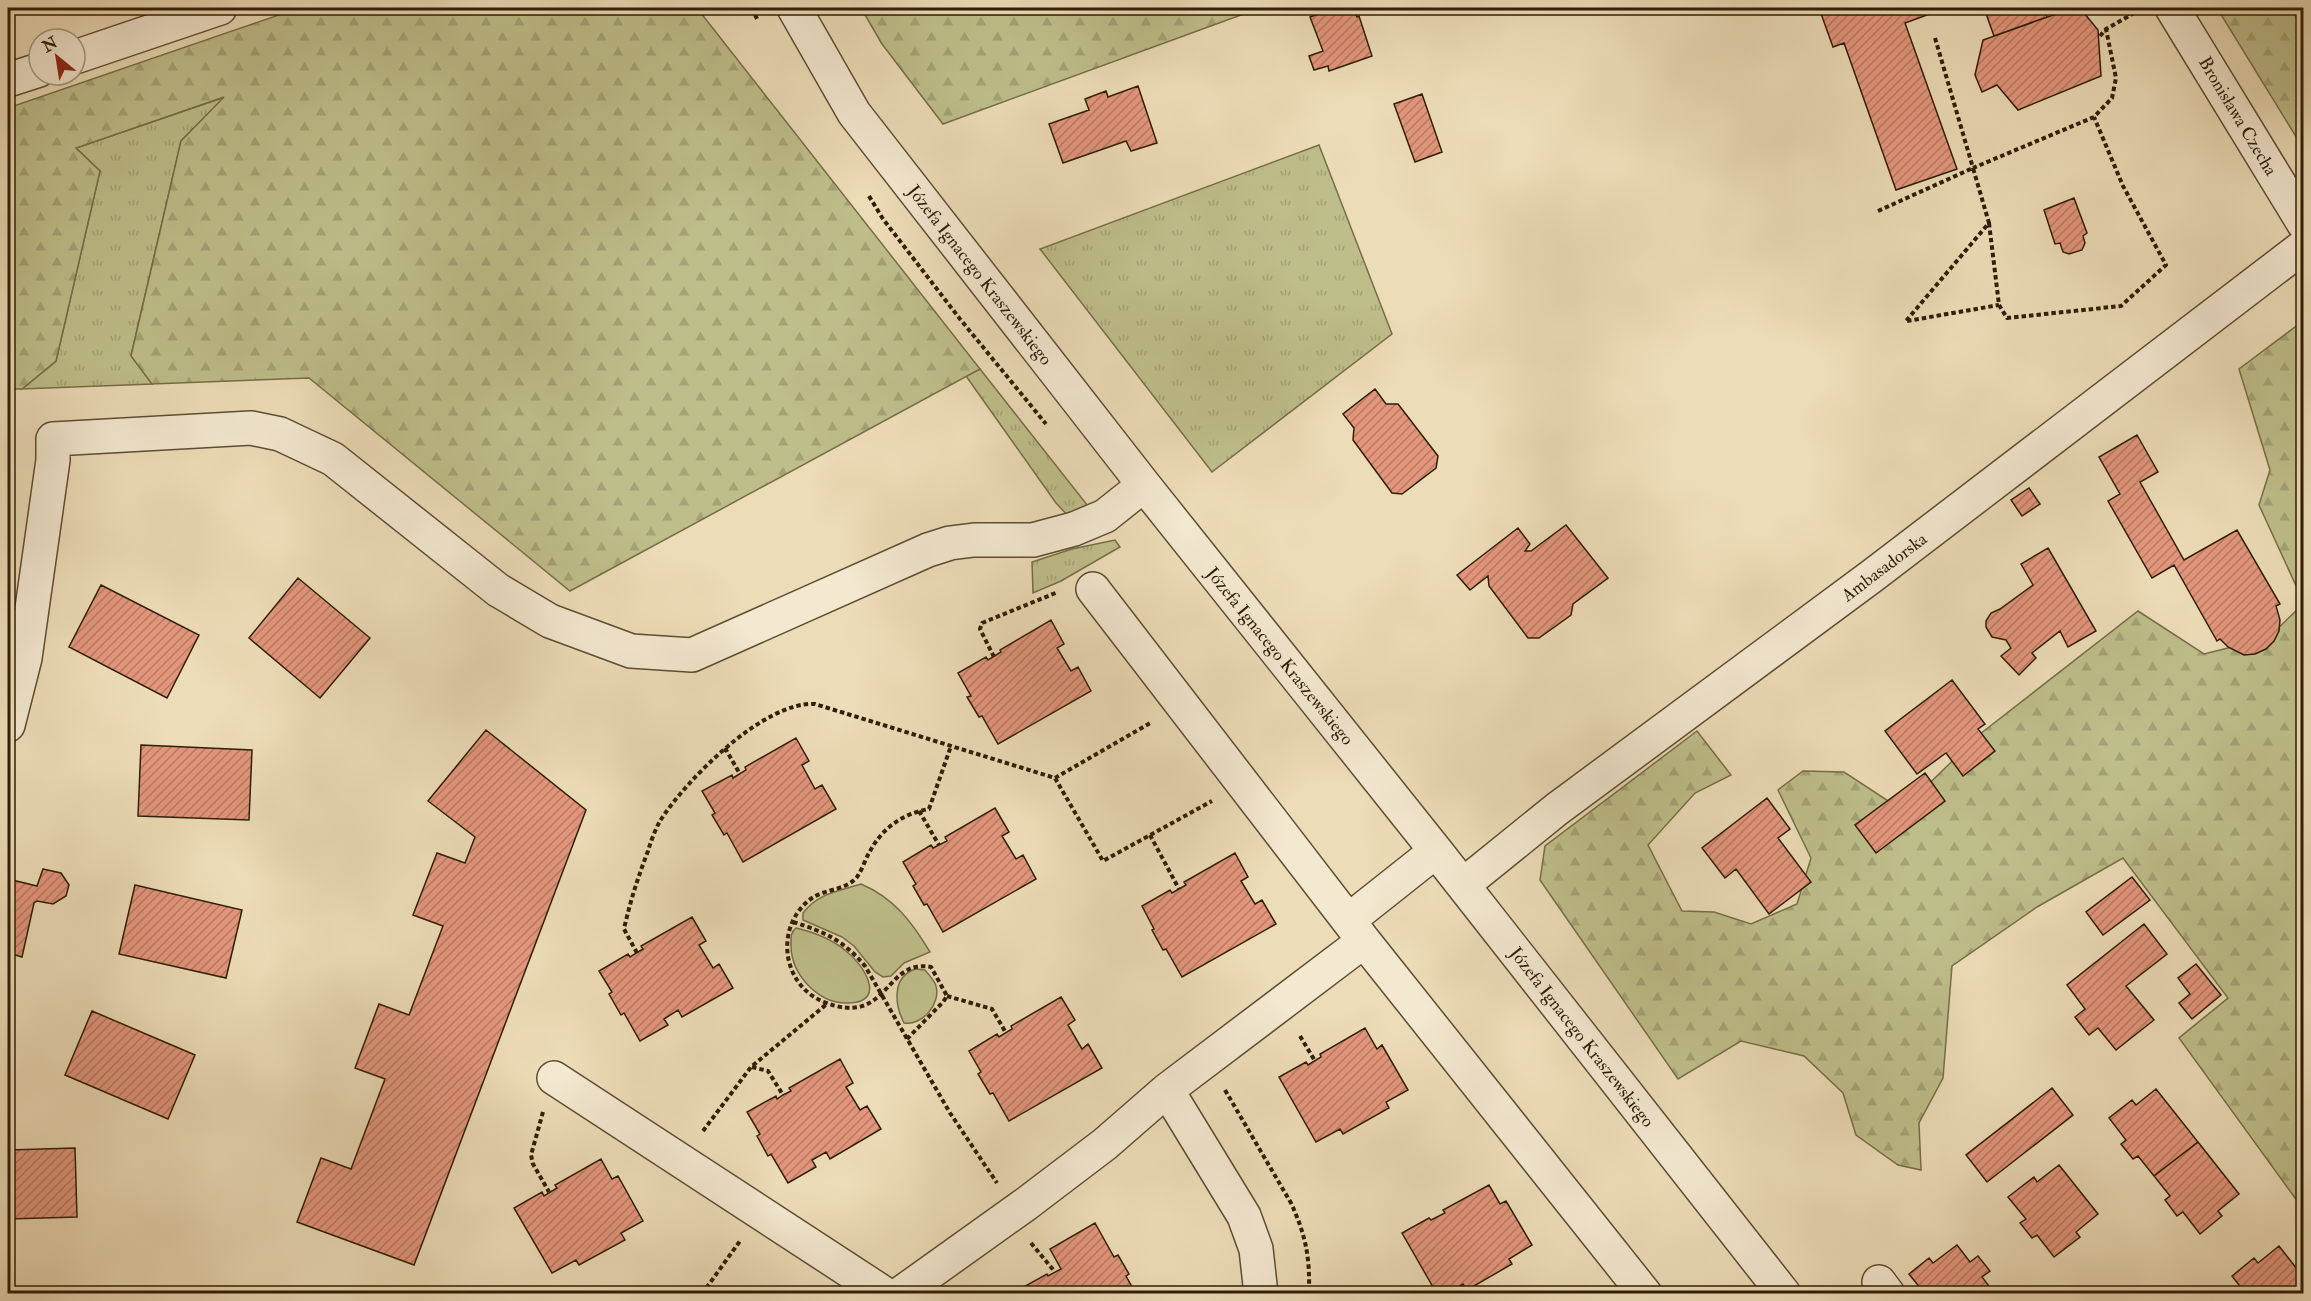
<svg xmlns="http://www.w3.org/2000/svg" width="2311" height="1301" viewBox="0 0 2311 1301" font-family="'IM FELL Double Pica',serif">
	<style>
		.grass { fill: url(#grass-tufts); stroke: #766e48; stroke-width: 1.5 }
		.forest { fill: url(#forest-firs); stroke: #766e48; stroke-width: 1.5 }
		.park { fill: #bebe8a; stroke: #766e48; stroke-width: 1.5 }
		.building { fill: url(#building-hatch); stroke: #2f1d06; stroke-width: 1.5 }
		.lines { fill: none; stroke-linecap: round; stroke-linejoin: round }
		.minor-casing { stroke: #5e4d32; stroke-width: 36 }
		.path { stroke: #2f1d06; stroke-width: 4; stroke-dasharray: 4.5 3; stroke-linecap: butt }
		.minor { stroke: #f3e8d0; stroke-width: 33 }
		.labels { text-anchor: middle; stroke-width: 4.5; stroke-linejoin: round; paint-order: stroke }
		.street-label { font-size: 18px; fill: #2f1d06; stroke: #f3e8d0 }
	</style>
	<defs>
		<pattern id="grass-tufts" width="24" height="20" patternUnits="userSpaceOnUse" patternTransform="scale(1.5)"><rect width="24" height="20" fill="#bebe8a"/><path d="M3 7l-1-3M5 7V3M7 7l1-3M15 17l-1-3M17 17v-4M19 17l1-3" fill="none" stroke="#a4a376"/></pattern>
		<pattern id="forest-firs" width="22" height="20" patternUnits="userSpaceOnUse" patternTransform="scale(1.5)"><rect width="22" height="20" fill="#bebe8a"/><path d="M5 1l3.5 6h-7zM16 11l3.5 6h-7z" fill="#a4a376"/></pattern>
		<pattern id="building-hatch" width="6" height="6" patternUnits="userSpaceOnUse" patternTransform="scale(1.5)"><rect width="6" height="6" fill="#e3967c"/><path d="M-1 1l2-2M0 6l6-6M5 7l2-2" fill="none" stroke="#b87a64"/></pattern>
	</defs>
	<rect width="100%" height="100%" fill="#ecdcb7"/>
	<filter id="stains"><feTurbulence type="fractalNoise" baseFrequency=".00333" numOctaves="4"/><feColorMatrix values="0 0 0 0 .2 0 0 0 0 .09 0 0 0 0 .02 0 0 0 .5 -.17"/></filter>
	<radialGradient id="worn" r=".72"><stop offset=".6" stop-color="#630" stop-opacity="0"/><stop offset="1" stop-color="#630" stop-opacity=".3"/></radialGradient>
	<path class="grass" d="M225,97L181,141L131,355L152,384L22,389L56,361L100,171L76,148Z
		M1319,145L1392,334L1212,472L1040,249Z
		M980,369L1088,506L1071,519L1056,503L966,376Z
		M1115,540L1120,547L1061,581L1033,593L1032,562L1072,549Z"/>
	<path class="forest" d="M299,8H697L980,369L570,591L309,378L152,384L131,356L181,141L224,97L76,148L100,171L56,361L22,389H8V108Z
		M861,8H1260L943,124L882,44Z
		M2217,8H2292L2303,34V148Z
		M2303,321V601L2259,505L2270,470L2239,369Z
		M2303,604V1209L2179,1038L2228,998L2123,858L2037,907L1952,966L1943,1078L1919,1123L1921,1170L1898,1165L1856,1135L1843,1093L1804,1056L1741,1041L1678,1079L1540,880L1545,846L1697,731L1731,775L1695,793L1648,845L1682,911L1714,912L1751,924L1797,904L1811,858L1778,790L1803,771L1844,772L1902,810L1980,734L2138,611L2204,654L2268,638Z
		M168,1287L202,1293H8V1290Z"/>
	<path class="park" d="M861,884C894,898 912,922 930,952L904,963L891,976L883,977L875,972L854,946L842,937L803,920V913C818,893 839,891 861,884Z
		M796,928C813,932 833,940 846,951C862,963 888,1001 850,1003C819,1005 791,975 791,945C791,938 790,933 796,928Z
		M915,969L925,970C929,975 935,981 936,986C941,1004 922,1026 904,1023C895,1005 891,978 915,969Z"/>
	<path class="building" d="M1335,8H1353L1357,17L1359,16L1372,56L1329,71L1328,66L1314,70L1309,56L1323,51L1310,17Z
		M1819,8H1946L1905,23L1957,169L1896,190L1844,43L1833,47Z
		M1984,8H2044L2047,17L1994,36Z
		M2073,8H2080L2098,30L2101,76L2018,110L1997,85L1982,92L1975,75L1983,40Z
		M1138,86L1157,143L1131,151L1126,141L1063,163L1049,124L1089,110L1085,99L1106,91L1108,97Z
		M1422,94L1442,152L1415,162L1394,104Z
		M2074,198L2087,233L2083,236L2085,243L2082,250L2069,254L2063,252L2060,243L2055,244L2044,210Z
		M1375,389L1386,404H1398L1438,456L1436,468L1402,494L1392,493L1353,440L1354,428L1343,414Z
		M2137,435L2158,472L2140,482L2184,560L2237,530L2280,604L2276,606L2280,620L2279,631L2274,641L2266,649L2255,654L2244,655L2228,647L2220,639L2217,641L2174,565L2152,578L2108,501L2120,494L2099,457Z
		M2029,488L2040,504L2022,516L2011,500Z
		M1566,525L1608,578L1573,604L1571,615L1539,638H1528L1489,586L1488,576L1470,590L1457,575L1518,528L1530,544L1525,551H1531Z
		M2048,548L2096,631L2068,647L2060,631L2032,653L2036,658L2019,675L2001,656L2011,648L2006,640L1992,637L1986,627V621L1991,613L2000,609L2033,585L2021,564Z
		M298,578L370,638L320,698L249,638Z
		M101,585L199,635L167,698L69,647Z
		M1051,620L1064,644L1057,648L1071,671L1078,667L1091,691L998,744L982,716L979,717L967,697L971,696L958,673L986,657L988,660L1001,652L1000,650Z
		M1952,680L1985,724L1978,729L1995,751L1963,776L1946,753L1917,774L1885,731Z
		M486,730L586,810L414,1265L297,1222L321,1158L351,1169L385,1079L355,1068L379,1004L409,1015L443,926L413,915L437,853L465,863L475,837L428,801Z
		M796,738L809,761L802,765L815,789L822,785L836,809L743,862L727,833L724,835L712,815L715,813L702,791L732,775L733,778L746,770L745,767Z
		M141,745L252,750L249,820L138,816Z
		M1925,773L1945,801L1876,853L1855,825Z
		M1767,798L1790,829L1778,838L1811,882L1769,914L1736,869L1725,878L1702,848Z
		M995,808L1009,832L1002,836L1016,859L1023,855L1036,879L943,932L927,904L924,905L913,886L916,884L903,862L931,845L933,848L947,841L945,837Z
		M1235,853L1248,877L1241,881L1255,904L1262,900L1276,924L1182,977L1166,949L1163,950L1152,930L1154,929L1142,906L1170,890L1172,893L1186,885L1184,882Z
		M43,869L61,873L69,885L66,896L53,904L37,901L34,903L22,957L8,953V879L37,886Z
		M2132,877L2150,900L2103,935L2086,912Z
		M135,885L242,910L226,978L119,954Z
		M692,917L706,941L699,945L713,968L719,964L733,988L682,1017L678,1010L664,1019L668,1025L640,1041L624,1013L621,1015L609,994L612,992L599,971L628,954L630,957L643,949L641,946Z
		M2144,924L2167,954L2126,986L2154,1020L2116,1050L2098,1028L2089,1035L2075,1017L2085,1009L2067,985Z
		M2196,964L2221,995L2192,1019L2179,1003L2190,994L2178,978Z
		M1061,997L1075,1020L1068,1025L1082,1049L1088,1044L1102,1068L1009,1121L993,1093L990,1094L978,1074L981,1072L969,1051L997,1034L999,1037L1012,1029L1011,1026Z
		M92,1011L195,1055L168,1119L65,1075Z
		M1365,1028L1377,1049L1382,1045L1408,1090L1386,1102L1389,1108L1343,1134L1340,1129L1316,1142L1279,1077L1306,1062L1308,1065L1321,1057L1320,1054Z
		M840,1059L853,1083L846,1087L860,1110L867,1106L881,1129L830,1159L826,1152L812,1160L816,1167L788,1183L771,1154L768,1156L757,1136L760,1134L747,1112L776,1096L777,1099L783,1095L791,1091L789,1088Z
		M2052,1088L2073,1115L1987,1182L1966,1155Z
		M2156,1089L2198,1142L2154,1176L2138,1156L2133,1159L2121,1144L2126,1140L2109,1118L2132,1100L2136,1105Z
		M2198,1142L2239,1194L2218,1211L2222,1216L2200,1234L2183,1212L2177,1216L2165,1200L2170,1196L2154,1176Z
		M75,1148L77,1217L8,1219V1150Z
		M601,1159L612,1179L618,1176L643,1221L621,1233L625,1240L579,1265L576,1260L552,1273L514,1208L542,1192L544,1196L557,1188L555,1185Z
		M2059,1165L2098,1214L2076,1232L2080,1237L2054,1257L2037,1235L2032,1238L2020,1223L2026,1219L2008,1197L2034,1177L2037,1182Z
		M1489,1185L1500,1204L1506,1201L1532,1245L1509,1259L1512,1264L1467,1290L1463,1284L1447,1294H1437L1402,1233L1429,1218L1431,1220L1445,1213L1443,1210Z
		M1095,1223L1114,1257L1118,1255L1129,1274L1126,1276L1136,1294H1020L1018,1290L1047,1274L1048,1276L1061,1269L1050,1249Z
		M1957,1245L1970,1262L1978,1256L1990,1271L1982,1277L1995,1294H1925L1909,1274L1929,1258L1933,1263Z
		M2279,1246L2304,1278V1294H2246L2232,1276L2254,1258L2258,1263Z"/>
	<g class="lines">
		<g class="minor-casing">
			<path id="minor" d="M794,8L854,113L1144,485L1436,851L1784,1294
				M2172,8L2304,224
				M75,57L220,8
				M8,80L39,70
				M1093,589L1364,941L1645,1294
				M8,725L25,658L53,460V439L251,428L280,434L333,459L498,590L550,621L631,651L692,655L928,550L950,543L974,540H1033L1074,529L1105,516L1144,485
				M1463,885L1557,809L1872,576L2304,246
				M1349,920L1436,851
				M554,1078L885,1294
				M1167,1090L1244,1216L1256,1249L1261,1294
				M1879,1282L1888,1294
				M900,1294L1026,1204L1105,1144L1167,1090L1364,941"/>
		</g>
		<path class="path" d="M752,8L757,19
			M2125,8L2130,15
			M2100,36L2106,29L2136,12
			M1935,38L1973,168L2094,117L2112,98L2116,78L2106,29
			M869,196L883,219L960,319L1046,424
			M1878,211L1973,168L1989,223L1906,321
			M1989,223L1999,305L2007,318L2121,306L2166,265L2123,186L2094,117
			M1907,321L1999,305
			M994,657L980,629L982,623L1058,592
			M725,748L740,774
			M1055,778L1103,861L1212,801
			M919,811L939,845
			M1150,835L1179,889
			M793,922C825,932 843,940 865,966L950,1113L997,1183
			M637,953L624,929C630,902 638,877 648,851C651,841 655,830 660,821C686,780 764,701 815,704L1055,778L1152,722
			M947,996L992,1009L1006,1033
			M1300,1036L1315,1061
			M907,1039L943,1002L947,996L931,967C884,958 889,1028 824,1002C781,985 774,925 812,898C825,889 847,890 857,877C862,870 865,860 869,853C882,828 902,814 929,809L951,746
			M752,1067L768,1071L783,1095
			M1225,1090L1291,1203C1306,1236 1310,1257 1309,1294
			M543,1112L531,1155L533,1164L549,1192
			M703,1131L751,1067L828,1003
			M1031,1243L1055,1272
			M702,1294L740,1241"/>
		<use href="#minor" class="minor"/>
	</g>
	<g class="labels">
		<g class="street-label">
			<text transform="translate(2238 116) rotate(59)" y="6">Bronisława Czecha</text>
			<text transform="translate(980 275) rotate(52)" y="6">Józefa Ignacego Kraszewskiego</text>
			<text transform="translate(1884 567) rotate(-37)" y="6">Ambasadorska</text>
			<text transform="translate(1280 656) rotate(51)" y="6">Józefa Ignacego Kraszewskiego</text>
			<text transform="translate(1582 1037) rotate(52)" y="6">Józefa Ignacego Kraszewskiego</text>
		</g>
	</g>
	<rect width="2311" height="1301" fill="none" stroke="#ecdcb7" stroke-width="30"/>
	<rect x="9" y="9" width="2293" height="1283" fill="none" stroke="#2f1d06" stroke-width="3"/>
	<rect x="15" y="15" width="2281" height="1271" fill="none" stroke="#2f1d06" stroke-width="1.5"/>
	<g transform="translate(57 57) rotate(330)"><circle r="28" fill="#f3e8d0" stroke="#a5977f" stroke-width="1.5"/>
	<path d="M0-4.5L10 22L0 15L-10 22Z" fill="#8f2418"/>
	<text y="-9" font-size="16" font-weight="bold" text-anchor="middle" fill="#2f1d06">N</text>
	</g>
	<rect width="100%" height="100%" filter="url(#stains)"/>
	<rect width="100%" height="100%" fill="url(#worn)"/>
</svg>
